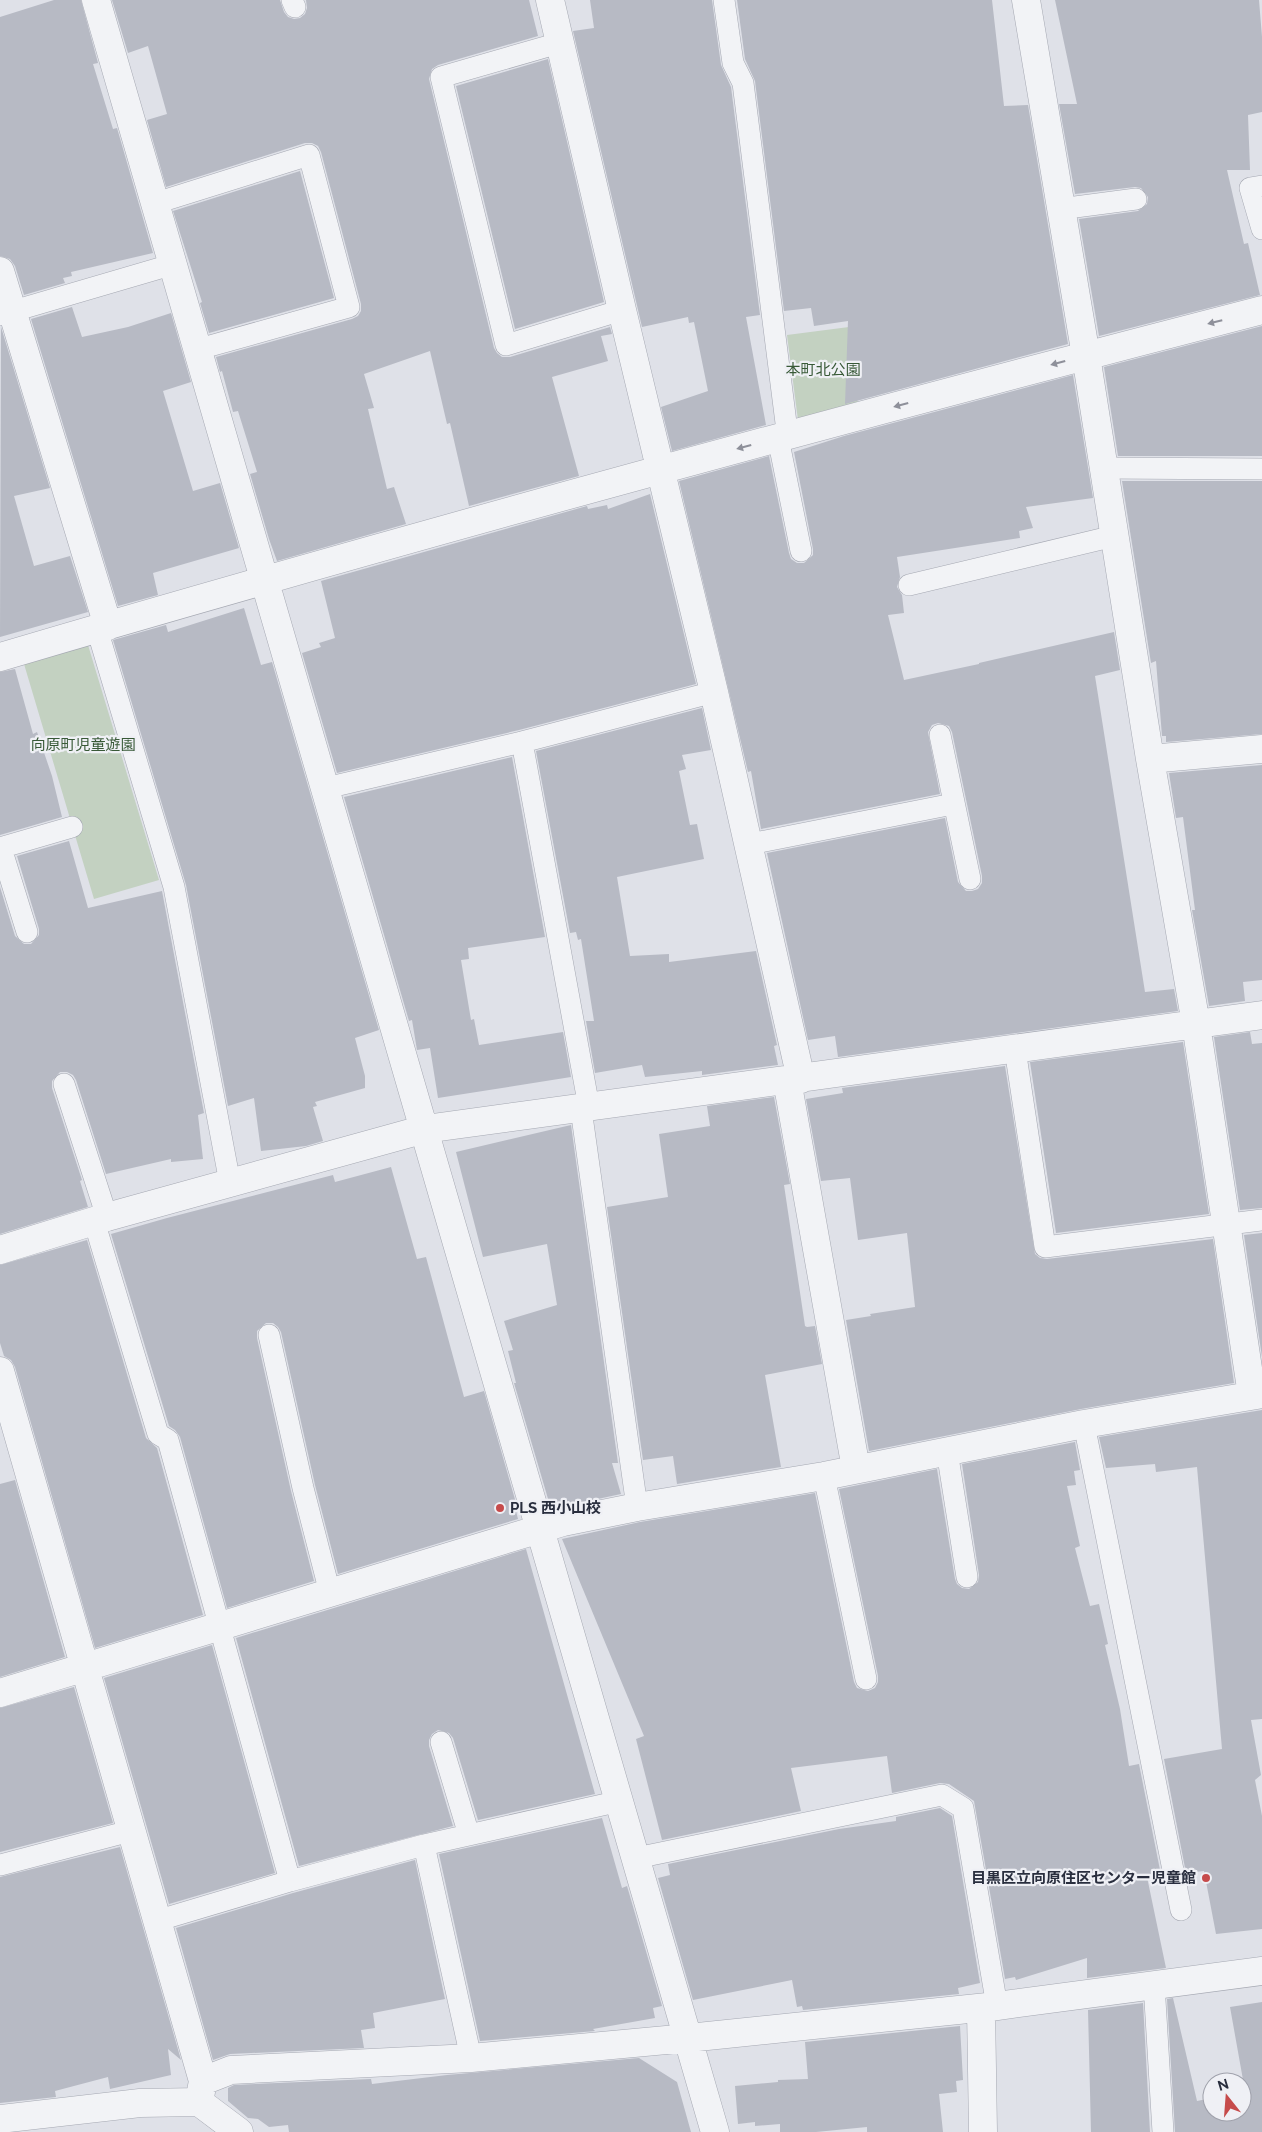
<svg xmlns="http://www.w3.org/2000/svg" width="1262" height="2132" viewBox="0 0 1262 2132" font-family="Raleway,'Noto Sans JP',sans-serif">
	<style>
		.green { fill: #c3d1c1 }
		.building { fill: #b7bac4 }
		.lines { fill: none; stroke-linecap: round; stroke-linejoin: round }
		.lane-casing { stroke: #a5a8b2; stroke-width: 22 }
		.street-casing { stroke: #a5a8b2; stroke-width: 29 }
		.lane { stroke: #f2f3f6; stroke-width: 21 }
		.street { stroke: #f2f3f6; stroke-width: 28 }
		.oneway { fill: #8e909a }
		.poi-dot { fill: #c64b4b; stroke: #eff0f5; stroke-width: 2 }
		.labels { text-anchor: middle; stroke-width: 4.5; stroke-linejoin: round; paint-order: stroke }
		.park-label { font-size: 15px; fill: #385937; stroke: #eff0f5 }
		.poi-label { font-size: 15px; font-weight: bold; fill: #292e3e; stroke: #eff0f5; text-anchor: start }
	</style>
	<rect width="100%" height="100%" fill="#dfe1e8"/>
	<path class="green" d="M849,327L858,406L798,420L787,335Z
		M88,645L159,880L94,899L24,664Z"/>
	<path class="building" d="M54,0H81L98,63L93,64L113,129L117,128L153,253L71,272L72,276L63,278L65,283L24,295L15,266L10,259L0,256V17Z
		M112,0H280L284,12L288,17L294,19L300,18L305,14L307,8L306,0H529L538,36L438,65L432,69L429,79L494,348L497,353L502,357H510L610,327L612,334L601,336L608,361L552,377L579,476L469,506L450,423L447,424L430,351L364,374L374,408L368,409L387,489L394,487L406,524L277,561L269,539L250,474L257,472L238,411L233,412L222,371L220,372L216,357L352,319L358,316L361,311V304L321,152L318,146L312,143H305L166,187L147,120L167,114L148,46L128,53Z
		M590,0H712L721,65L731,87L760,315L746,317L766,425L672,451L661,407L708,391L694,322L689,323L688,317L642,327L573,31L594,28Z
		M737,0H992L1004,106L1028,105L1068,344L845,404L848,321L814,326L811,308L784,311L755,81L745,59Z
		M1055,0H1259L1262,37V112L1248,115L1250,170H1227L1244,244L1248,243L1260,295L1099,336L1079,219L1138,211L1147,204L1148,197L1141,188L1135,187L1075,194L1059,104H1077Z
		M548,59L604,302L515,329L456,86Z
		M300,171L334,298L209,333L200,303L202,302L173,211Z
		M72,307L82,337L128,327L171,313L191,382L163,391L193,491L220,483L239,548L153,573L158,595L118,606L31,319Z
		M1262,326V456H1118L1104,367Z
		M1,327L50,488L14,496L34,566L70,556L88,612L0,637Z
		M1073,375L1093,498L1026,507L1033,528L1019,531L1020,538L897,557L900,577L897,587L902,595L904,613L888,615L904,680L979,664V663L1114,632L1120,670L1095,676L1145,992L1174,989L1178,1011L838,1057L835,1036L808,1040L767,853L945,818L958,882L966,891H972L978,889L982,883V876L952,732L949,726L938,723L932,725L928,732L940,794L761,829L751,771L748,772L679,481L769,456L789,553L791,559L797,563H804L813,555V549L794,452L844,436Z
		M1122,481H1262V734L1166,742V736H1162L1156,661L1151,663Z
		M650,494L696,684L519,730L337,773L302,653L321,647L319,643L335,638L321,581L587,506L588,509L607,505L608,509Z
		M244,608L261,665L272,662L379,1030L355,1038L365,1076V1088L315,1102L317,1106L313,1107L323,1141L306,1146L261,1151L254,1098L228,1106L186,885L113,640L166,625L168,632Z
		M15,669L33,734L37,732L52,776L62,817L0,835V672Z
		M702,708L711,750L682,755L686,769L679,771L690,825L697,824L704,859L617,877L630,956L669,954V962L756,951L777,1045L774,1046L778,1065L702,1075V1071L645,1077L642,1065L595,1073L586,1021H594L581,939L578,940L576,932L570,933L536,751Z
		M512,757L545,937L468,948L469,959L461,960L471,1020L474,1019L479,1045L563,1032L571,1077L438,1098L430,1048L417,1050L412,1020L409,1021L344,797Z
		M1262,765V980L1243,982L1245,1001L1209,1006L1192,910H1195L1183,817L1176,818L1169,773Z
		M69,841L88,908L162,891L204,1113L198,1115L203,1159L171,1162V1159L106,1174L76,1080L73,1075L67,1072H60L52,1081V1088L82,1180L80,1181L88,1207L0,1234V887L15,936L24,944H31L39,935V929L17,856Z
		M1250,1032L1252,1044L1262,1043V1208L1240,1210L1214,1037Z
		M1183,1042L1209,1214L1056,1233L1030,1062Z
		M1005,1066L1035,1254L1040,1258L1047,1259L1213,1239L1234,1383L1081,1409L869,1451L846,1320L871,1316L870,1314L915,1307L907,1233L858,1240L850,1178L821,1181L806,1099L843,1093L842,1088Z
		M774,1097L790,1184L784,1185L805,1326L807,1327L815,1326L822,1364L765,1375L781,1467L677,1484L673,1456L643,1460L607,1207L668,1197L659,1134L710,1126L707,1106Z
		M571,1125L618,1463H612L621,1494L551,1509L514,1383H516L508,1351L513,1350L504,1321L557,1305L547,1244L483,1257L456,1152Z
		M391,1167L417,1259L426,1257L464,1397L484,1391L518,1510L516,1511L518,1519L338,1574L315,1485L281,1332L278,1327L273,1323H266L257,1331V1338L291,1491L314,1581L227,1608L180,1437L175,1430L169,1426L111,1234L167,1218L333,1175L335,1182Z
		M1262,1233V1357L1244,1235Z
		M87,1240L146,1438L157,1448L203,1615L95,1648L15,1367L11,1360L4,1356L0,1343V1265Z
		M1262,1410V1719L1251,1720L1261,1775L1255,1780L1262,1816V1929L1216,1934L1204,1871L1186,1873L1164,1759L1222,1749L1197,1467L1156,1472L1155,1464L1106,1468L1099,1437Z
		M1075,1442L1080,1470L1074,1471L1076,1485L1067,1486L1080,1546L1075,1548L1090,1606L1099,1604L1108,1644L1105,1645L1120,1709L1129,1766L1139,1764L1161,1875L1147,1877L1166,1968L1087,1978V1958L1016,1980L1015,1977L1005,1979L974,1801L949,1784L940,1783L892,1793L887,1756L791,1768L801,1811L662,1840L636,1739L644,1736L562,1539L640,1522L815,1493L854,1682L857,1688L868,1691L875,1688L878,1682V1676L839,1489L937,1469L955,1579L957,1584L962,1588L969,1589L978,1582L979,1575L962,1464Z
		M15,1480L65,1657L0,1677V1484Z
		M526,1549L595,1794L478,1820L453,1738L449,1733L438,1730L432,1734L429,1740V1746L453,1826L299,1866L236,1638Z
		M212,1645L275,1873L169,1904L104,1678Z
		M74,1687L113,1823L0,1852V1708Z
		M940,1808L952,1816L980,1983L958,1988L959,1994L803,2010L802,2006L797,2007L792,1980L693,2000L658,1878L670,1875L668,1864L839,1829L896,1821V1817Z
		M602,1818L622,1888L627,1886L662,2006L653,2008L655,2018L593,2029L595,2031L480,2041L439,1854Z
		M120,1847L181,2060L168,2049L171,2075L110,2089L108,2077L55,2091L56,2097L0,2103V1877Z
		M415,1860L445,1999L373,2013L375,2028L361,2030L364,2048L230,2054L213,2060L176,1928L293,1893Z
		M1173,1998L1197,2101L1212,2098V2112H1242V2091H1245L1230,2007L1262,2002V2132H1175L1167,1999Z
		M1143,2003L1150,2132H1091L1088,2010Z
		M960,2026L963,2080L956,2081L957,2092L939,2094L943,2132H867V2127L816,2132H780V2124L755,2126V2122L738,2124L735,2086L778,2082V2080L808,2079L805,2042Z
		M639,2058L677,2082L691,2132H289L288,2125L269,2127L258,2119L248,2118L228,2101V2088L234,2085L371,2079L372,2084L447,2075Z"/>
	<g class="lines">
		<g class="lane-casing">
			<path id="lane" d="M292,0L295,7
				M724,0L733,63L743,83L786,423L790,435
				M559,43L441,77L506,345L622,310
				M1262,186L1250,188L1262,229
				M156,203L309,155L349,307L199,349
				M1060,209L1136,199
				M0,315L174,264
				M778,438L801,551
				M1103,468L1262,469
				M909,585L1114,536
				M97,629L174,887L230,1183
				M940,735L970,879
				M522,742L589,1107
				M326,788L522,742L714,692
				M750,844L953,804
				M0,848L72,827
				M1,848L27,932
				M1015,1049L1045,1247L1262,1220
				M64,1084L107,1217
				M581,1109L637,1507
				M94,1221L158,1434L168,1440L290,1881
				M269,1335L303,1488L330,1593
				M1084,1424L1181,1910
				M947,1451L967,1577
				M824,1476L866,1679
				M441,1742L469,1835
				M424,1845L471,2058
				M636,1858L942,1795L963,1808L997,2006
				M0,1865L130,1831
				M156,1921L290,1881L424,1845L620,1801
				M1154,1984L1163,2132"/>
		</g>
		<g class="street-casing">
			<path id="street" d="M96,0L715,2132
				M550,0L622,310L714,692L801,1079
				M1026,0L1086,356L1150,759L1196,1024L1252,1395
				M0,271L108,626
				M0,657C418,534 840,419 1262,310
				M1150,759L1262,749
				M787,1080L856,1469
				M0,1250L107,1217L425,1129L1262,1015
				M0,1371L203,2081L199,2102
				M0,1693L563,1522L637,1507L824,1476L1084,1424L1262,1394
				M981,2008L983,2132
				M203,2081L231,2070L471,2058L688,2038L997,2006L1262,1971
				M0,2119L140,2103L199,2102L239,2132"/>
		</g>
		<use href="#lane" class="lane"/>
		<use href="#street" class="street"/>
	</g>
	<defs><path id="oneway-solid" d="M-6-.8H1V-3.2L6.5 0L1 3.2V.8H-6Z" transform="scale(1.25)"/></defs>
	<g class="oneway">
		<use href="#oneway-solid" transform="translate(1215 322) rotate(166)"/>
		<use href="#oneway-solid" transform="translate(1058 363) rotate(165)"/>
		<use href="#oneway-solid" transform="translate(901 405) rotate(165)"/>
		<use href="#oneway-solid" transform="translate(744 447) rotate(165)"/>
	</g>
	<g class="poi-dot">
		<circle cx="500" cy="1508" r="5"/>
		<circle cx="1206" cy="1878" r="5"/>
	</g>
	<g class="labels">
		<g class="park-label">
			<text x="823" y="375">本町北公園</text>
			<text x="83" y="750">向原町児童遊園</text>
		</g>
		<g class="poi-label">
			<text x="510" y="1513">PLS 西小山校</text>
			<text x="1196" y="1883" text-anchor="end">目黒区立向原住区センター児童館</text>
		</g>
	</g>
	<g transform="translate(1227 2097) rotate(343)"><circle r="24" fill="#eff0f5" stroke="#a0a2ac"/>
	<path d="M0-4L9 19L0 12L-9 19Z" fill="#c64b4b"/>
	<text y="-8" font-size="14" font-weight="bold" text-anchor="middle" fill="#292e3e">N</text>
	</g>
</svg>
